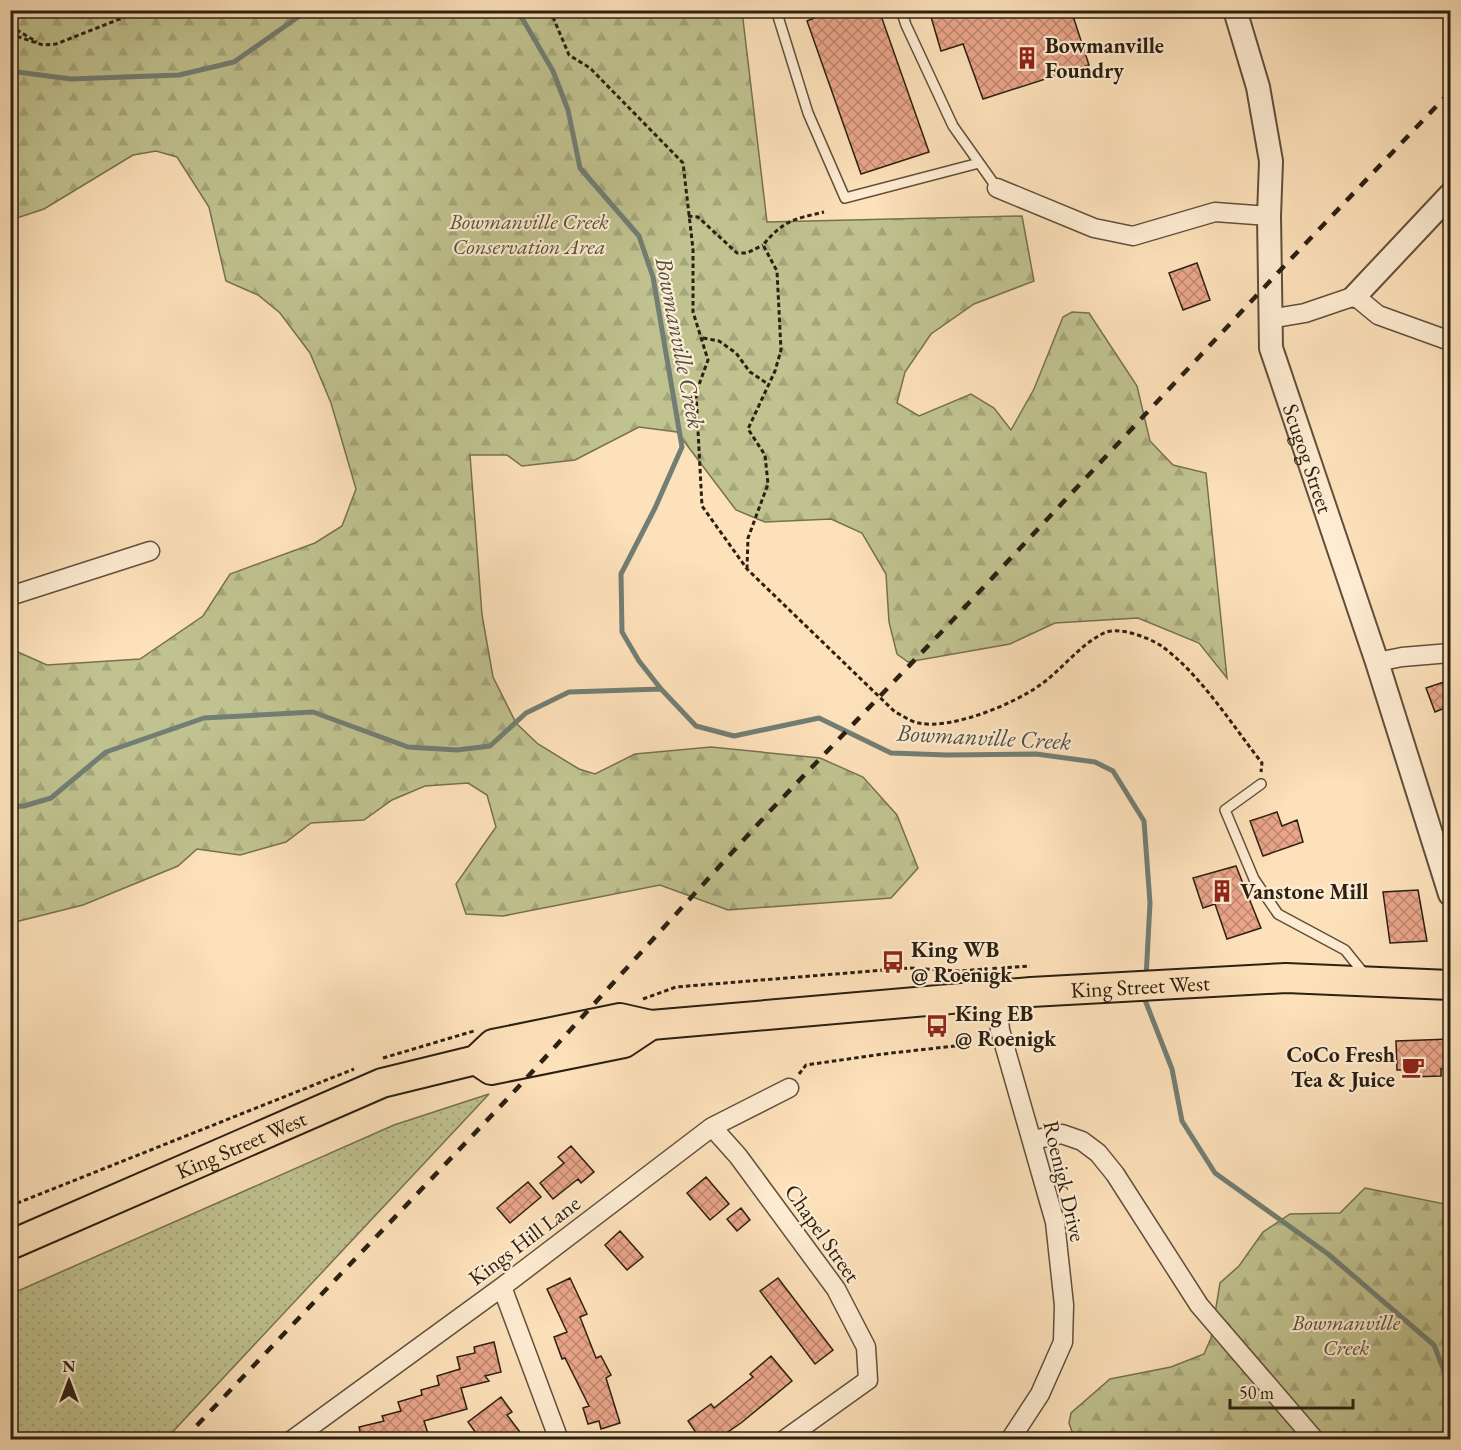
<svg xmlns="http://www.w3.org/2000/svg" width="1461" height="1450" viewBox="0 0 1461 1450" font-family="'EB Garamond',serif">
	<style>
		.grass { fill: url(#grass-dots); stroke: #767150; stroke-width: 1.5 }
		.forest { fill: url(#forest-firs); stroke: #767150; stroke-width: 1.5 }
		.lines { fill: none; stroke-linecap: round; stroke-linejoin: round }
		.stream { stroke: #727e74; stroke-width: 5 }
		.building { fill: url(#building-cross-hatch); stroke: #2b2011; stroke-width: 1.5 }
		.service-casing { stroke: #60503b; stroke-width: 12 }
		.minor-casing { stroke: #60503b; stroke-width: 21 }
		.tertiary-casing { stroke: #60503b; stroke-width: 26 }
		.primary-casing { stroke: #2b2011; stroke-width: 32 }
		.path { stroke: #2b2011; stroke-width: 3; stroke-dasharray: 4.5 3; stroke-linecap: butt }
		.service { stroke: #feecd2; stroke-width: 9 }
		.minor { stroke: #feecd2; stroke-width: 18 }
		.tertiary { stroke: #feecd2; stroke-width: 22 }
		.primary { stroke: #fde1ba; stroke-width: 28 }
		.rail { stroke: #2b2011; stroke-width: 4.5; stroke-dasharray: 10 10; stroke-linecap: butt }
		.labels { text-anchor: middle; stroke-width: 4.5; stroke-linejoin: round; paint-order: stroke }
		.poi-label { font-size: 22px; font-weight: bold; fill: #2b2011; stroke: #feecd2; text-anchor: start }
		.park-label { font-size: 22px; font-style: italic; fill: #585137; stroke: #feecd2 }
		.street-label { font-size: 22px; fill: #2b2011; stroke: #feecd2 }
		.water-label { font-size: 24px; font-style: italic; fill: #4e4f43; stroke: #feecd2 }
	</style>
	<defs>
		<pattern id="grass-dots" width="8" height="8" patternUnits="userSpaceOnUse" patternTransform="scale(1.5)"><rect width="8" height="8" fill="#c0c28f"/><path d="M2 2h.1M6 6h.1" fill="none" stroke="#a5a67a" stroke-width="1.8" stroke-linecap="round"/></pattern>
		<pattern id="forest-firs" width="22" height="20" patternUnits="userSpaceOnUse" patternTransform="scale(1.5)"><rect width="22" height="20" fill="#c0c28f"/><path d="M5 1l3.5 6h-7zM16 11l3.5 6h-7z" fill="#a5a67a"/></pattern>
		<pattern id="building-cross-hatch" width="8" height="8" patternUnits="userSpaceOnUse" patternTransform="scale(1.5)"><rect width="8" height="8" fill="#eaa58a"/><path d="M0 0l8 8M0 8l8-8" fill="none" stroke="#be866f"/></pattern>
	</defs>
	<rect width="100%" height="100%" fill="#fde1ba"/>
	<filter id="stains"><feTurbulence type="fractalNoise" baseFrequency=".00333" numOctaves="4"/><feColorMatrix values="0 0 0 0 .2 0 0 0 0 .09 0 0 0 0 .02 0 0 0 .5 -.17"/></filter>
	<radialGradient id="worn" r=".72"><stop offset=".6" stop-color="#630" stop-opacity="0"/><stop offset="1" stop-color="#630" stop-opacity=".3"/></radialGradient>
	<path class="grass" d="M489,1094L166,1439H11V1294L394,1125Z"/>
	<path class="forest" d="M742,11L767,222L1022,216L1034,281L974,304L931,334L905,372L897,403L919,416L971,394L994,408L1011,430L1034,389L1063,317L1072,312L1089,313L1137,386L1150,441L1173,465L1206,473L1227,678L1199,643L1138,618L1055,623L1010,644L908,662L897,654L889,622L886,574L862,533L831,519L765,522L736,510L677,432L639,427L575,460L522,466L507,455H470L482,615L493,677L516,723L538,744L579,769L595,774L635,754L711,747L820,758L863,777L897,815L918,868L891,898L728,910L660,885L503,916L466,914L456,884L496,827L487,795L468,783L425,786L392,800L364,820L311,823L286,842L240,855L197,849L178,866L83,905L11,923V649L47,665L140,659L203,616L230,574L315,543L342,526L356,489L331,403L310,353L280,313L258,295L226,281L209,207L177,157L156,151L133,155L44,209L11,220V11Z
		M1365,1188L1450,1205V1439L1075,1440L1069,1423L1071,1413L1110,1379L1171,1367L1204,1354L1211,1338L1220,1283L1239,1266L1263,1232L1290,1214L1340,1213Z"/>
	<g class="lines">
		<path class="stream" d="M513,10L522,18L553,71L568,110L580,168L639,236L653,277L682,447L655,508L621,574L622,632L639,661L661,689L696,726L734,736L819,718L891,753L947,755L1036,754L1095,762L1113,771L1144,821L1150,903L1146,978
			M10,71L71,79L179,75L234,62L308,10
			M10,807L24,806L51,798L106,752L204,718L313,712L408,747L457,750L490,746L526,713L569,692L661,689
			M1145,994V1000L1172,1069L1182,1121L1215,1173L1328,1254L1434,1345L1450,1386"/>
	</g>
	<path class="building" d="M833,10H879L929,152L861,174L807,21Z
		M929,10H1071L1089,65L983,99L963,44L941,51Z
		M1197,263L1210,300L1183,310L1169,273Z
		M1444,682L1445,688L1450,686V706L1435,712L1426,688Z
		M1277,812L1282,826L1297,820L1303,842L1263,856L1250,821Z
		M1236,866L1261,928L1227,939L1215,904L1203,908L1193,878Z
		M1418,890L1427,941L1390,943L1383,892Z
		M1450,1039V1069H1441V1076L1409,1077L1408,1070H1397L1396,1041Z
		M571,1146L594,1172L581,1183L578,1179L553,1199L540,1183L564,1163L558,1157Z
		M706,1177L729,1204L710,1220L687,1193Z
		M528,1182L541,1197L510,1223L497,1208Z
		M741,1208L750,1220L737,1231L727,1219Z
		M620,1231L643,1257L627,1270L605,1245Z
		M570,1278L587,1314L580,1317L596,1358L601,1356L611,1375L606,1378L620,1423L601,1429L599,1421L588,1424L583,1408L589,1406L565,1358L562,1359L554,1337L567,1332L547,1289Z
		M778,1278L833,1350L815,1364L760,1291Z
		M494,1342L501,1372L485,1376L489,1381L461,1388L467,1409L424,1421L430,1440H362L359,1427L384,1421L382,1416L401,1411L398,1402L422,1395L421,1390L439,1385L437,1376L460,1369L457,1357L475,1353L474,1347Z
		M771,1356L792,1381L741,1423L716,1440H701L688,1421L711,1404L714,1408L753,1377L750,1374Z
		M501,1397L512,1412L507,1415L520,1432L510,1440H481L468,1422Z"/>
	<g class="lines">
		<g class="service-casing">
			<path id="service" d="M776,10L808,113L845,198L979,163
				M901,10L906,25L953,126L997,188
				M1261,784L1225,810L1254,879L1278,914L1345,950L1366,976"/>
		</g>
		<g class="minor-casing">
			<path id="minor" d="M997,188L1094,228L1133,236L1215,212L1269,216
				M1270,319L1305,313L1355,296L1378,315L1450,341
				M10,596L150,551
				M1377,662L1402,657L1450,653
				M997,996L1000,1030L1055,1222L1064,1305L1063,1342L1040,1394L1010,1440
				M712,1127L738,1156L836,1289L866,1347L868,1380L784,1440
				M1032,1140L1062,1134L1082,1141L1098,1153L1115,1174L1199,1305L1315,1440
				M502,1287L559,1440
				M292,1440L502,1287L712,1127L789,1088"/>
		</g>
		<g class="tertiary-casing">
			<g id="tertiary">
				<path id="s1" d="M1235,10L1258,87L1271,161L1269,216L1271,348L1377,662L1450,894"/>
				<path d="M1355,296L1450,195"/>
			</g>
		</g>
		<g class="primary-casing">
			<g id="primary">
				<path d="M476,1060L491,1070L624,1043L651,1025"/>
				<path id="s2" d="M10,1245L382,1083L476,1060L493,1044L620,1018L651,1025L1031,992L1286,978L1450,985"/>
			</g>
		</g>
		<path class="path" d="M550,10L569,55L590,68L683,163L693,249V312L708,360L696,393L702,506L747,569L895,712C902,715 911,722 919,723C951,730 1014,704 1040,685C1062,670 1079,645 1104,633C1118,626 1147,637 1160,645C1199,672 1232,725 1262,763L1261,772
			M10,26L37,42
			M10,34L43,45L56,44L130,15L136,10
			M688,216L698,217L737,253H747L763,245
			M703,338L719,341L736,353L750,372L768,384
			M747,569L748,538L768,484L765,455L748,429L775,371L781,350L777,271L763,245C784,220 794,219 824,212
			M643,999L676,987L909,968L958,971L1030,966
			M383,1058L474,1031
			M799,1074L806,1065L883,1054L955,1046L959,1034
			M10,1206L354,1069"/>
		<use href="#service" class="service"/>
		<use href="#minor" class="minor"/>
		<use href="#tertiary" class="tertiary"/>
		<use href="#primary" class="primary"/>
		<path class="rail" d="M183,1440L511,1095L769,812L950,623L1287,263L1450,92"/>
	</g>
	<defs>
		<g id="building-bare" transform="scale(1.8)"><path d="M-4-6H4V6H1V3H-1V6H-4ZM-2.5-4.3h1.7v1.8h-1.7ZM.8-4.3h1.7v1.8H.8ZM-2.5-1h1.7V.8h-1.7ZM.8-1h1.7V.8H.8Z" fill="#8f2418" stroke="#feecd2" stroke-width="2.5" paint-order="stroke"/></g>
		<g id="bus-bare" transform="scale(1.8)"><path d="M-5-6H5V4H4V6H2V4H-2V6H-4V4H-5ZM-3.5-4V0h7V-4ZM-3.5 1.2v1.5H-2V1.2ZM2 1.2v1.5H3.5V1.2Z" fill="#8f2418" stroke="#feecd2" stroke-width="2.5" paint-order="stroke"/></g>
		<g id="cafe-bare" transform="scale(1.8)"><path d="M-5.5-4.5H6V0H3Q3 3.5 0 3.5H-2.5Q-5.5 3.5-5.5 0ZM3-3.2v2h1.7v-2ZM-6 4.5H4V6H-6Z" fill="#8f2418" stroke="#feecd2" stroke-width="2.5" paint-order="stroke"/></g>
	</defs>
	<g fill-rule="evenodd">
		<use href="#building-bare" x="1027" y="58"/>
		<use href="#building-bare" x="1222" y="891"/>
		<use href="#bus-bare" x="893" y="962"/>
		<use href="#bus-bare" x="937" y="1026"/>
		<use href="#cafe-bare" x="1413" y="1067"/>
	</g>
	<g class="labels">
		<g class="poi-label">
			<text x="1045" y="53">Bowmanville<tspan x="1045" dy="25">Foundry</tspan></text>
			<text x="1240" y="899">Vanstone Mill</text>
			<text x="911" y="957">King WB<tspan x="911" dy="25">@ Roenigk</tspan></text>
			<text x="955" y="1021">King EB<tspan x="955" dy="25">@ Roenigk</tspan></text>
			<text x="1395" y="1062" text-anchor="end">CoCo Fresh<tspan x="1395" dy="25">Tea &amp; Juice</tspan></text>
		</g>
		<g class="park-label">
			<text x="529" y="229">Bowmanville Creek<tspan x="529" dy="25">Conservation Area</tspan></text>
			<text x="1346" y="1330">Bowmanville<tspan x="1346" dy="25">Creek</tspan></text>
		</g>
		<g class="street-label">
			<text dy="8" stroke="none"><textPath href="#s1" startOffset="459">Scugog Street</textPath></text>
			<text dy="8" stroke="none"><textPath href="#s2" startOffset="1178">King Street West</textPath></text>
			<text dy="8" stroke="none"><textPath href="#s2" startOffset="252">King Street West</textPath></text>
			<text transform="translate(1065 1181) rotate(77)" y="8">Roenigk Drive</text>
			<text transform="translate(823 1233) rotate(55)" y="8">Chapel Street</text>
			<text transform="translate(524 1240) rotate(-37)" y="8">Kings Hill Lane</text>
		</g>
		<g class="water-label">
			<text transform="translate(680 343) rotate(79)" y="8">Bowmanville Creek</text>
			<text transform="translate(984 737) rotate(3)" y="8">Bowmanville Creek</text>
		</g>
	</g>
	<rect width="1461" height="1450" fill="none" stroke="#fde1ba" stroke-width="36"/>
	<rect x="12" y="12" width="1437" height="1426" fill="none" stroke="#2b2011" stroke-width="3"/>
	<rect x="18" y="18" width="1425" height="1414" fill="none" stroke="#2b2011" stroke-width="1.5"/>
	<g transform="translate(69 1381)" stroke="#feecd2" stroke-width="4.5" paint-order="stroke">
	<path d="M0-4.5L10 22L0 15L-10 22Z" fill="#2b2011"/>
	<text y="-9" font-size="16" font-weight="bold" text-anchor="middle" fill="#2b2011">N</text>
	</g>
	<path d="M1230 1399v9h123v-9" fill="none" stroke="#2b2011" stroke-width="3"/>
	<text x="1239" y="1399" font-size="18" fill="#2b2011" stroke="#feecd2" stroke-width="4.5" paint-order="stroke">50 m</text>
	<rect width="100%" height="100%" filter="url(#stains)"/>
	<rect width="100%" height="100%" fill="url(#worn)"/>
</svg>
